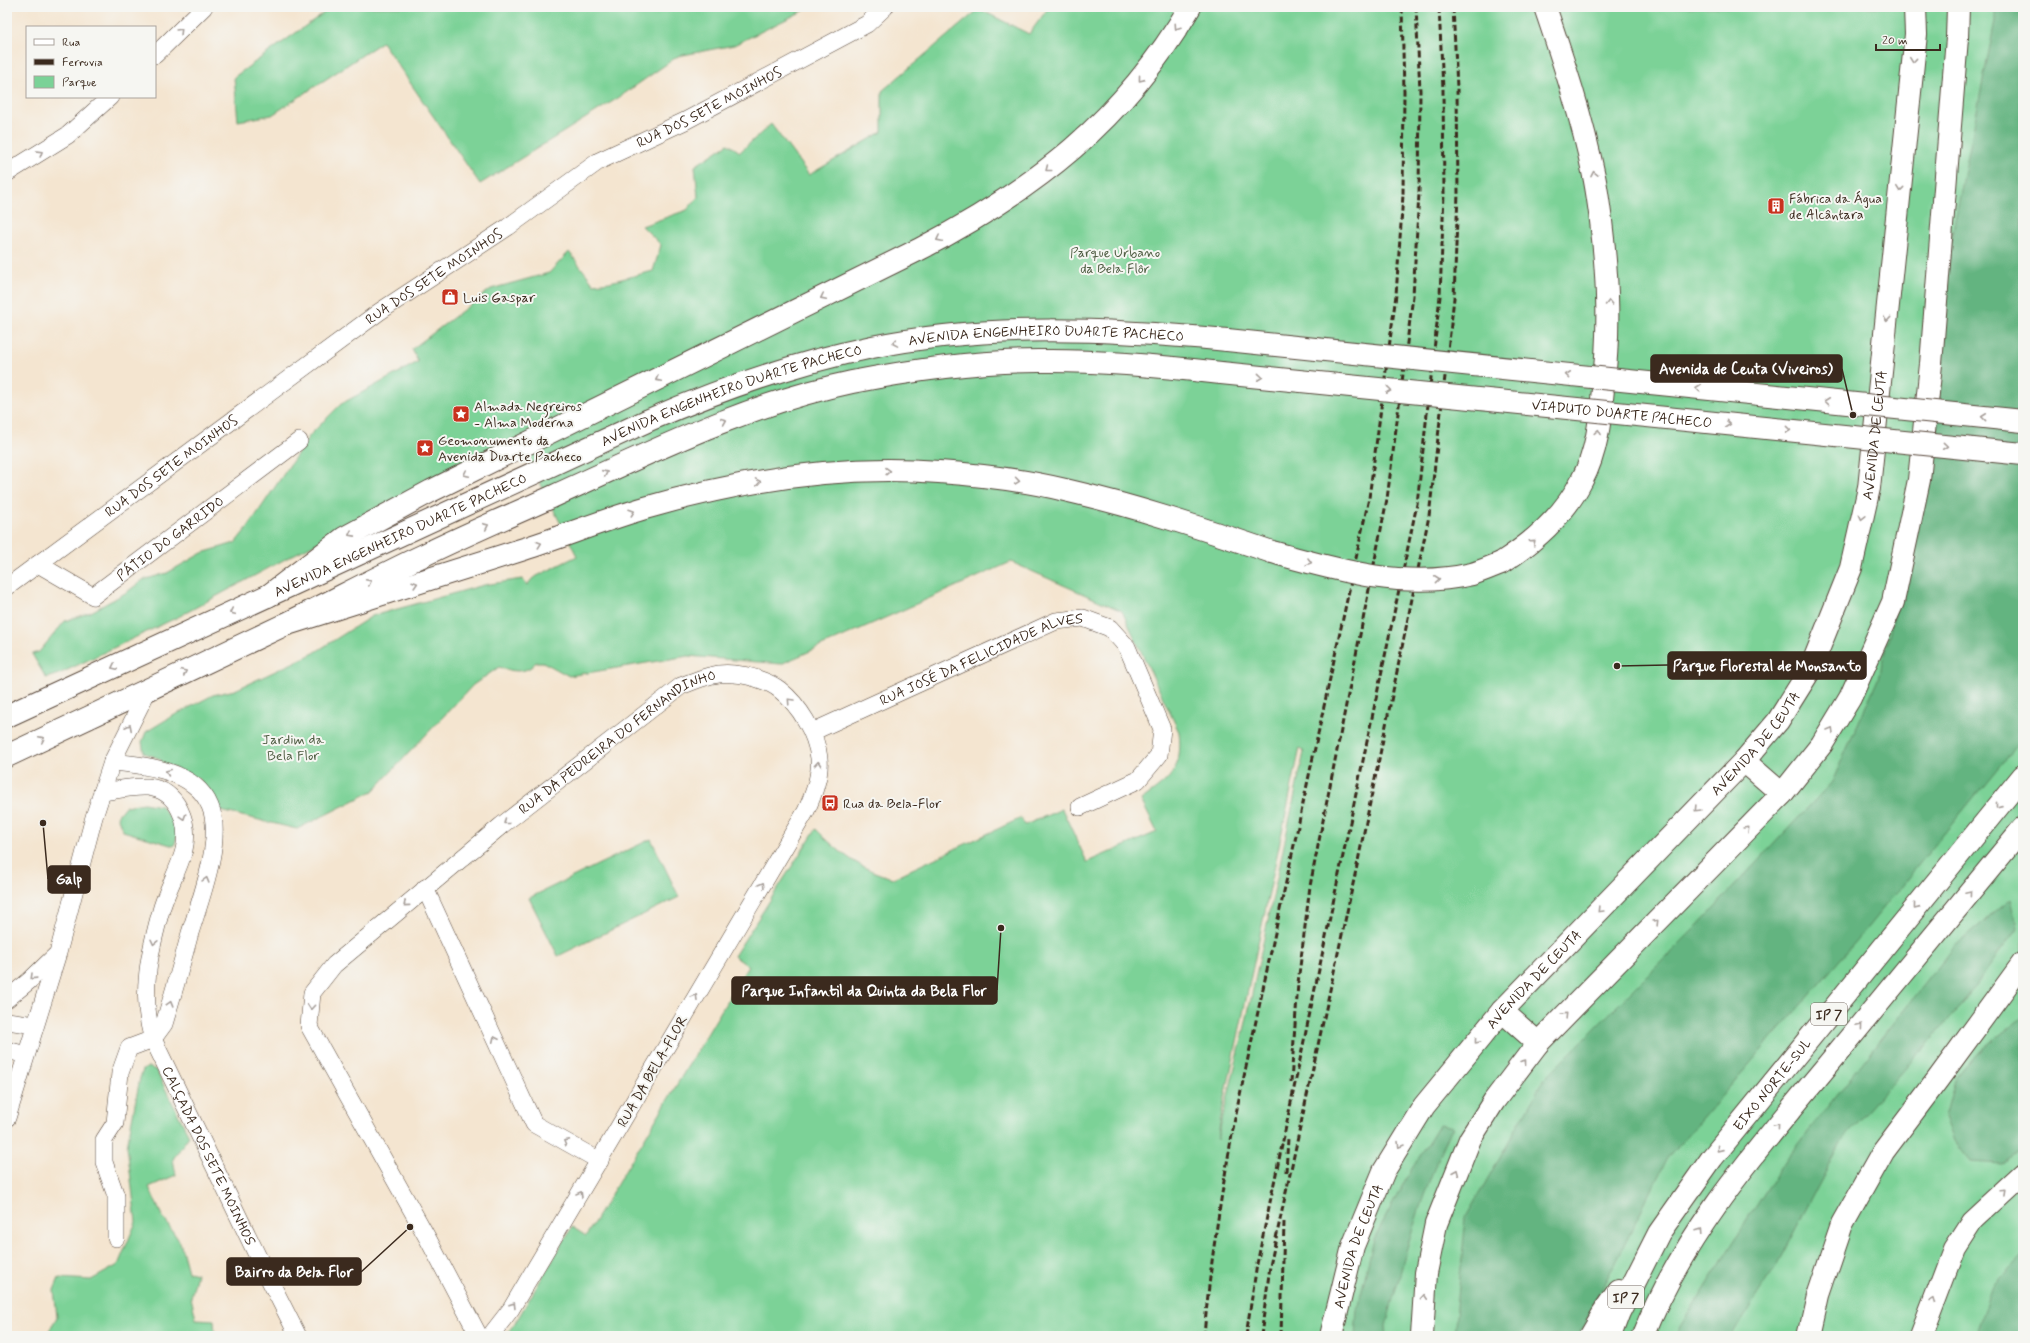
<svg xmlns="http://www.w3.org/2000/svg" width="2030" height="1343" viewBox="0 0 2030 1343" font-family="Mynerve,sans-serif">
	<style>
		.green { fill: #7bd297; stroke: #5b7e5a; fill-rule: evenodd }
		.forest { fill: #64b480; stroke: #506f4f }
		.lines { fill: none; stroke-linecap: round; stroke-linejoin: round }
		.minor-casing { stroke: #574639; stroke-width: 18 }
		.secondary-casing { stroke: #574639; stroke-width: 24 }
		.trunk-casing { stroke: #574639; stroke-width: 24 }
		.motorway-casing { stroke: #574639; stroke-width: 24 }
		.minor { stroke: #fff; stroke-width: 17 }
		.secondary { stroke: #fff; stroke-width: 22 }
		.trunk { stroke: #fff; stroke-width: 22 }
		.motorway { stroke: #fff; stroke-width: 22 }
		.rail { stroke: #3b2a1e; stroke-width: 3; stroke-dasharray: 6 3; stroke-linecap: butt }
		.trunk-bridge-casing { stroke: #574639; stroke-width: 24; stroke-linecap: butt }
		.motorway-bridge-casing { stroke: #574639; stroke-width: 24; stroke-linecap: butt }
		.trunk-bridge { stroke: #fff; stroke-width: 22 }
		.motorway-bridge { stroke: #fff; stroke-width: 22 }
		.oneway { stroke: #a79f9a }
		.labels { text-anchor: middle; stroke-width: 4; stroke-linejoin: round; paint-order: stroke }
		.shield { fill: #f6f6f2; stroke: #73675e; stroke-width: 1 }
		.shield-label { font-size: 13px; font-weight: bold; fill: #3b2a1e }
		.street-label { font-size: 14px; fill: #3b2a1e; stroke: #f6f6f2 }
		.poi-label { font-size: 14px; fill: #3b2a1e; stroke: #f6f6f2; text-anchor: start }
		.park-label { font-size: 14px; fill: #4e5c42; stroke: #f6f6f2 }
		.leader { fill: none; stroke: #3b2a1e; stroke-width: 1.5 }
		.callout-dot { fill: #3b2a1e; stroke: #f6f6f2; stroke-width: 1.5 }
		.callout { fill: #3b2a1e; stroke: #3b2a1e; stroke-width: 1.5 }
		.callout-label { font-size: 15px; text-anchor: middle; font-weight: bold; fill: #fff }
	</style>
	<rect width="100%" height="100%" fill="#f6f6f2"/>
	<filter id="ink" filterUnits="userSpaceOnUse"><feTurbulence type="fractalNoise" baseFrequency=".025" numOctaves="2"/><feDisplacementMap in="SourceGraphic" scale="8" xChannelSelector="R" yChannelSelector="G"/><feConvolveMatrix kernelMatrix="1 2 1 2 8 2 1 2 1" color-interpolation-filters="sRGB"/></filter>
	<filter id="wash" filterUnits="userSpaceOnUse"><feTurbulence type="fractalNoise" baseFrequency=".012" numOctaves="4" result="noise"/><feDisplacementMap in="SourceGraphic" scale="16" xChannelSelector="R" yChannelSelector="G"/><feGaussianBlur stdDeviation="0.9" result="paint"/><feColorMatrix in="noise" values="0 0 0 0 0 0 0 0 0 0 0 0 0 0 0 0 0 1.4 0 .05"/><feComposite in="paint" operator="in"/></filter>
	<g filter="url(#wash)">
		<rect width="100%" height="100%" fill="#f4e5d0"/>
		<path class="green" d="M332,7H811L734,45L678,56L618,98L480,184L382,42L272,115L238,121L234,77Z
			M1049,7H2023V1336H505L517,1320L572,1227L586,1236L748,966L734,956L816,829C838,852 861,870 893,878L1021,818L1025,825L1062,809L1087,862L1157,832L1141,800C1170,779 1183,771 1179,732L1122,611L1011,562L781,664L688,656L569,676L543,662H536C527,674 513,672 499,667L473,685L373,791L297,829L221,811L199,779L165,764L158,758L144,753L142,742L146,732L169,718L213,695L235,690L314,653L372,616L484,585L522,579L527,585L533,578L577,556L519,441L289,557L180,616L59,674L46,678L32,654L39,652L65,621L91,612L127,592L143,580L167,573L202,553L235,543L248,527L310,435L341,404L418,362L412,349L491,289L549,273L569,252L594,284L610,282L653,271L661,245L642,226L687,210L698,197L695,166L728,144L740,152L771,124L809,175L882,132V91L979,9L1029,34ZM1300,748L1304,752L1246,1022L1217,1140L1223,1107Z
			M144,803L161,806C172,821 182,826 174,846L123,831L117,816L125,806Z
			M651,839L679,897L558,956L529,898Z
			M148,1067L156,1070L189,1136L173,1159L176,1175L149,1187L162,1216L180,1242L188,1272L197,1274L191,1297L196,1319L214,1320L215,1336H46L57,1317L54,1290L59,1278L91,1280L118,1265L136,1222L127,1146L140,1078L143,1070Z"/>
		<path class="forest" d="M1995,7H2023V737L1858,939L1667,1159L1578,1336H1454L1466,1217L1544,1079L1695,928L1832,782L1878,679L1924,496L1944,275L1995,21Z
			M2010,899L2017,928L1964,1002L1843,1139L1775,1268L1731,1336H1674L1786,1159L1955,946Z
			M2023,1017V1150L2002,1164L1971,1162L1954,1141L1945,1117L1955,1080L1983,1048Z
			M1440,1124L1453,1127C1421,1189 1404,1259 1386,1326L1387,1336H1355L1357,1310L1374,1239L1408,1175Z
			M2023,1255V1336H1976L1994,1284Z"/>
	</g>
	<g filter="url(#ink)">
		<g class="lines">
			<g class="minor-casing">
				<g id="minor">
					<path d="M155,55L204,7"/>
					<path d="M7,173L68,135L110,97"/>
					<path id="s1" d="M38,564L93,596L299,441"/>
					<path id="s2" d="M7,587L379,312L508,227L599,161L685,121L867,24L885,7"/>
					<path id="s3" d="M812,732L1056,621L1083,618L1110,628L1127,647L1162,729L1159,755L1138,780L1080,807"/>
					<path d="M112,762C145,765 195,770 210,806C224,838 200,901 190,933C182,963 173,994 164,1024L153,1039L129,1048L120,1073L115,1123L104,1140V1162L116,1196V1238"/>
					<path id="s4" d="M102,792C117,790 132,786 148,787C178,790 190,823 184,850C179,869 168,888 162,907C150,949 139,996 153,1039L257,1255L298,1336"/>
					<path d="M425,888L534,1124L600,1161"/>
					<path d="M7,999L29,981L56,955"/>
					<path d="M7,1021L35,1025"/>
					<path d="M7,1050L26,1055"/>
					<path d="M7,1118L58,953L94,817L112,762L149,688"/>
					<path id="s5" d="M479,1336L428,1239L309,1026L312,993L334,965L502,825L681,686C697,680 716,671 734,674C748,675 769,681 780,690C800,706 816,733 819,758C821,775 813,796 806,811L511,1309L490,1336"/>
				</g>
			</g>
			<g class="secondary-casing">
				<path id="secondary" d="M1809,1336L1818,1296L1842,1225L1883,1152L1938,1079L2023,963"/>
			</g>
			<g class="trunk-casing">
				<g id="trunk">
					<path id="s6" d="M7,716L649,420C721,389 795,363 872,347C989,323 1109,329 1227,340"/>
					<path d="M7,756C99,713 192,669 284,625C331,602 377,577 424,555C467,534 511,515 554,496C651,452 747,404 852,382C913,370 977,361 1039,361C1100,360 1161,366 1221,373"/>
					<path d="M1744,761L1782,794"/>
					<path d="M1502,1011L1538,1043"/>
					<path id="s7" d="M1331,1336L1353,1246L1384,1171L1424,1106L1502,1011L1744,761L1778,721L1810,670L1851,568L1869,488L1916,34L1915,7"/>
					<path d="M1422,1336L1426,1273L1436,1224L1470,1139L1494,1101L1538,1043L1782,794L1822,744L1850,698L1893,602L1919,480L1931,364L1957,38L1958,7"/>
					<path d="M1589,1336L1602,1314L1619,1290"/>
					<path id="s8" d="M1610,1336L1619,1312L1659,1233L1712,1158L2023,776"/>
					<path d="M1643,1336C1683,1234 1757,1150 1826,1067C1891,988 1957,908 2023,828"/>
				</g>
			</g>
			<g class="motorway-casing">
				<path id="motorway" d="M1501,563C1534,542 1564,516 1582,480C1597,452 1600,421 1603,389C1610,331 1608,279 1601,221C1599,206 1597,190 1594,176C1582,118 1564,63 1545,7
					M268,596L344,538L431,491L920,249C1034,190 1124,120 1190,7
					M284,625C364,600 444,575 524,549C564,536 604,520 645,508C738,481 842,464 939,472C981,475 1024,480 1065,490C1135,506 1204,529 1272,552
					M1921,1336L1954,1249L1972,1221L2023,1174"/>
			</g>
			<use href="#minor" class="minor"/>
			<use href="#secondary" class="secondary"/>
			<use href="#trunk" class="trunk"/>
			<use href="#motorway" class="motorway"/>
			<path class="rail" d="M1291,1082L1298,983L1310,886L1387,499L1413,296L1419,194L1420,91L1416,7
				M1286,1172L1288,1138
				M1204,1336C1210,1263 1222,1190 1235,1118L1369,498L1396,295L1403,195L1404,92L1402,7
				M1246,1336L1257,1264L1417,504L1440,296L1444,193L1443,89L1439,7
				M1261,1336L1270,1266L1358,861L1429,516L1454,298L1458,193L1457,88L1453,7
				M1281,1336L1284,1222"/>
			<g class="trunk-bridge-casing">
				<g id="trunk-bridge">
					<path d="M1227,340L2023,421"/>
					<path id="s9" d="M1221,373L2023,454"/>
				</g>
			</g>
			<g class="motorway-bridge-casing">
				<path id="motorway-bridge" d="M1272,552C1337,570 1404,590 1472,574C1482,571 1491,567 1501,563"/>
			</g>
			<use href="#trunk-bridge" class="trunk-bridge"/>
			<use href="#motorway-bridge" class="motorway-bridge"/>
		</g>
		<defs><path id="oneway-chevron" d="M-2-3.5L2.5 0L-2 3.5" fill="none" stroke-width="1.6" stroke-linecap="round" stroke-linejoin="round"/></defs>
		<g class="oneway">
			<use href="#oneway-chevron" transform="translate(1177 27) rotate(124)"/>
			<use href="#oneway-chevron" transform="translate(180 31) rotate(-45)"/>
			<use href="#oneway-chevron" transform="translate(1913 60) rotate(96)"/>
			<use href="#oneway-chevron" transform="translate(1141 79) rotate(129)"/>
			<use href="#oneway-chevron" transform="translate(40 153) rotate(-32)"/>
			<use href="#oneway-chevron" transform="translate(1048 169) rotate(142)"/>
			<use href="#oneway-chevron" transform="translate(1594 174) rotate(-102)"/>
			<use href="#oneway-chevron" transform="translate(1900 189) rotate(96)"/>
			<use href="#oneway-chevron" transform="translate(939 239) rotate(153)"/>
			<use href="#oneway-chevron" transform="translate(823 297) rotate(154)"/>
			<use href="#oneway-chevron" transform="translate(1609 303) rotate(-90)"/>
			<use href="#oneway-chevron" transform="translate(1887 319) rotate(96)"/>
			<use href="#oneway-chevron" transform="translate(895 343) rotate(170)"/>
			<use href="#oneway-chevron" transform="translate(1568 375) rotate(-174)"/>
			<use href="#oneway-chevron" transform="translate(1260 377) rotate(6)"/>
			<use href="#oneway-chevron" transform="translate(658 379) rotate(154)"/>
			<use href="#oneway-chevron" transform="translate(1698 388) rotate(-174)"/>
			<use href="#oneway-chevron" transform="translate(1389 390) rotate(6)"/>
			<use href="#oneway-chevron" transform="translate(1827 401) rotate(-174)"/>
			<use href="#oneway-chevron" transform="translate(1984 417) rotate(-174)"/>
			<use href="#oneway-chevron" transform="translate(724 421) rotate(-22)"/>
			<use href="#oneway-chevron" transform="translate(1728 424) rotate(6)"/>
			<use href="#oneway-chevron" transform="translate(1788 430) rotate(6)"/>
			<use href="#oneway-chevron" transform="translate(1598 432) rotate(-80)"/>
			<use href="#oneway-chevron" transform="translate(1945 446) rotate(6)"/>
			<use href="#oneway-chevron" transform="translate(888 471) rotate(-2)"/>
			<use href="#oneway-chevron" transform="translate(605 473) rotate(-24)"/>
			<use href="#oneway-chevron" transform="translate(466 474) rotate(154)"/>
			<use href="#oneway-chevron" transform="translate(1017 481) rotate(8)"/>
			<use href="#oneway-chevron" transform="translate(758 482) rotate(-10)"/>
			<use href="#oneway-chevron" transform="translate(632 512) rotate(-19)"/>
			<use href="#oneway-chevron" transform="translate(1862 517) rotate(103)"/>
			<use href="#oneway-chevron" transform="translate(486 526) rotate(-24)"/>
			<use href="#oneway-chevron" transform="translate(351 534) rotate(152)"/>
			<use href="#oneway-chevron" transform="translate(1533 542) rotate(-42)"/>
			<use href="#oneway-chevron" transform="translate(539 544) rotate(-19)"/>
			<use href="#oneway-chevron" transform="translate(1309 562) rotate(15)"/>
			<use href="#oneway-chevron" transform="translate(1437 579) rotate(-6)"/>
			<use href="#oneway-chevron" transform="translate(369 582) rotate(-27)"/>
			<use href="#oneway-chevron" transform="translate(415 584) rotate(-17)"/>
			<use href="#oneway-chevron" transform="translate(232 612) rotate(155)"/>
			<use href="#oneway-chevron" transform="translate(114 667) rotate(155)"/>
			<use href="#oneway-chevron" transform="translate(184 672) rotate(-25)"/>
			<use href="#oneway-chevron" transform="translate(790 701) rotate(-133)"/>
			<use href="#oneway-chevron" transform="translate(129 727) rotate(-63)"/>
			<use href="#oneway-chevron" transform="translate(1831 730) rotate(-59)"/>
			<use href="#oneway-chevron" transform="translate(42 739) rotate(-26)"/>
			<use href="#oneway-chevron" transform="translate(818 764) rotate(-85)"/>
			<use href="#oneway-chevron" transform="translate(168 772) rotate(-157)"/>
			<use href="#oneway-chevron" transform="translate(1998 806) rotate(129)"/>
			<use href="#oneway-chevron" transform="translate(1697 809) rotate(134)"/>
			<use href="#oneway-chevron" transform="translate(183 817) rotate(73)"/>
			<use href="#oneway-chevron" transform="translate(506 822) rotate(142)"/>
			<use href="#oneway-chevron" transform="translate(1747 829) rotate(-46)"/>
			<use href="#oneway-chevron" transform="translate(206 880) rotate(-74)"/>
			<use href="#oneway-chevron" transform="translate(762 885) rotate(-59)"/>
			<use href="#oneway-chevron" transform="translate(1969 893) rotate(-50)"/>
			<use href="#oneway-chevron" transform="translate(406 904) rotate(140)"/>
			<use href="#oneway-chevron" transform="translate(1916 907) rotate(129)"/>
			<use href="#oneway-chevron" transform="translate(1600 910) rotate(134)"/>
			<use href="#oneway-chevron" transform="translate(1656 922) rotate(-46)"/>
			<use href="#oneway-chevron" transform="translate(154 942) rotate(103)"/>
			<use href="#oneway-chevron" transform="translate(33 977) rotate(136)"/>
			<use href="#oneway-chevron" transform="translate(695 997) rotate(-59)"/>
			<use href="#oneway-chevron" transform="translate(170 1004) rotate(-74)"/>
			<use href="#oneway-chevron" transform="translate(311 1007) rotate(95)"/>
			<use href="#oneway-chevron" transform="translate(1565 1015) rotate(-46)"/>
			<use href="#oneway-chevron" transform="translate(1860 1026) rotate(-50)"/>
			<use href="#oneway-chevron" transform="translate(495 1039) rotate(-115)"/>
			<use href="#oneway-chevron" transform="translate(1477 1041) rotate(130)"/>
			<use href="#oneway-chevron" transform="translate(1524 1062) rotate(-52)"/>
			<use href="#oneway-chevron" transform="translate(1777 1126) rotate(-50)"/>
			<use href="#oneway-chevron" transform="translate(566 1142) rotate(-151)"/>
			<use href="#oneway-chevron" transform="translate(1400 1145) rotate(121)"/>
			<use href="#oneway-chevron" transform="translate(1719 1149) rotate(129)"/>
			<use href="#oneway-chevron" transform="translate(1456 1172) rotate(-67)"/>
			<use href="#oneway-chevron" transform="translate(2004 1192) rotate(-43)"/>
			<use href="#oneway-chevron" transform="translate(580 1194) rotate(-59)"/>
			<use href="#oneway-chevron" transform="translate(1700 1231) rotate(-56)"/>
			<use href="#oneway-chevron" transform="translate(1424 1297) rotate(-86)"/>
			<use href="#oneway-chevron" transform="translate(1934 1299) rotate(-69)"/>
			<use href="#oneway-chevron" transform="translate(513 1305) rotate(-58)"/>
		</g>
	</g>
	<defs>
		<g id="building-square" transform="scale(0.9)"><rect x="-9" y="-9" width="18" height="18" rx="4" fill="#c8321e" stroke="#f6f6f2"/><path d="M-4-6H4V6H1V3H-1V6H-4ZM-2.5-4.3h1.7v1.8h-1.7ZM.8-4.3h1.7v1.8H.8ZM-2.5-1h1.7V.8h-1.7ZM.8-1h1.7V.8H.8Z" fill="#fff"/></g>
		<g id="shop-square" transform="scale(0.9)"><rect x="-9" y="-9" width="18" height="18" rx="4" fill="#c8321e" stroke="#f6f6f2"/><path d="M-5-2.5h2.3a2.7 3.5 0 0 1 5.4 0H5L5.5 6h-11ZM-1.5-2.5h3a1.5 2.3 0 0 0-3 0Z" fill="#fff"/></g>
		<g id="sight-square" transform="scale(0.9)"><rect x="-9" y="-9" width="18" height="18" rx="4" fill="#c8321e" stroke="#f6f6f2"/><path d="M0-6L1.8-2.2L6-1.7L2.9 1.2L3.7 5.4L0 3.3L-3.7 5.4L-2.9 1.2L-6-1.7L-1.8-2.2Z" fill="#fff"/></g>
		<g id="bus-square" transform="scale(0.9)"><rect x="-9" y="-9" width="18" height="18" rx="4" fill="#c8321e" stroke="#f6f6f2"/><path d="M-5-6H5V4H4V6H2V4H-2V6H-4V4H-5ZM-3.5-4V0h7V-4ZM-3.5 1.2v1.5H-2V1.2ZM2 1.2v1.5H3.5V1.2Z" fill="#fff"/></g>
	</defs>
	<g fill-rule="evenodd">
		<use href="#building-square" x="1776" y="206"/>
		<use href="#shop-square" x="450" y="297"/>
		<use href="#sight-square" x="461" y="414"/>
		<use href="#sight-square" x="425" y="448"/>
		<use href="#bus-square" x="830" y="803"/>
	</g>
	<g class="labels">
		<g class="shield">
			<rect x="1811" y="1003" width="36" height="22" rx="3"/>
			<rect x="1608" y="1286" width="36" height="22" rx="3"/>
		</g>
		<g class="shield-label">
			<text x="1829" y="1019">IP 7</text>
			<text x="1626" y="1302">IP 7</text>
		</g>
		<g class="street-label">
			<text dy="5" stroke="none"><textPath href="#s2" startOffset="852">RUA DOS SETE MOINHOS</textPath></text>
			<text dy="5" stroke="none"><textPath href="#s2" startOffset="528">RUA DOS SETE MOINHOS</textPath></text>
			<text dy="5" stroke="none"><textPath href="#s6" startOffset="1117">AVENIDA ENGENHEIRO DUARTE PACHECO</textPath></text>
			<text dy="5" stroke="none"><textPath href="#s6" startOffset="793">AVENIDA ENGENHEIRO DUARTE PACHECO</textPath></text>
			<text dy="5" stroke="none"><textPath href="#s9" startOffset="403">VIADUTO DUARTE PACHECO</textPath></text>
			<text dy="5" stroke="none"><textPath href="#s7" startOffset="1079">AVENIDA DE CEUTA</textPath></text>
			<text dy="5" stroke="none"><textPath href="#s2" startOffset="204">RUA DOS SETE MOINHOS</textPath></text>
			<text dy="5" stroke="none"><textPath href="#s6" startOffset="433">AVENIDA ENGENHEIRO DUARTE PACHECO</textPath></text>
			<text dy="5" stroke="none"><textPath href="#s1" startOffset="160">PÁTIO DO GARRIDO</textPath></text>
			<text dy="5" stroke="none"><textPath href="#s3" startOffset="185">RUA JOSÉ DA FELICIDADE ALVES</textPath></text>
			<text dy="5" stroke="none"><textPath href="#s7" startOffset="742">AVENIDA DE CEUTA</textPath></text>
			<text dy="5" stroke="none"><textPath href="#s5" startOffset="784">RUA DA PEDREIRA DO FERNANDINHO</textPath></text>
			<text dy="5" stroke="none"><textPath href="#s7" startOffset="418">AVENIDA DE CEUTA</textPath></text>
			<text transform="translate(652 1071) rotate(-60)" y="5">RUA DA BELA-FLOR</text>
			<text dy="5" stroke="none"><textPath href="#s8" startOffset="301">EIXO NORTE-SUL</textPath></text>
			<text dy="5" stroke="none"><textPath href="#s4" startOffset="453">CALÇADA DOS SETE MOINHOS</textPath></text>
			<text dy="5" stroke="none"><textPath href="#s7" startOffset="94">AVENIDA DE CEUTA</textPath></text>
		</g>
		<g class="poi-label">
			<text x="1789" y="203">Fábrica da Água<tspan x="1789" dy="16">de Alcântara</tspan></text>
			<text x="463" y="302">Luis Gaspar</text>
			<text x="474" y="411">Almada Negreiros<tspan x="474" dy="16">- Alma Moderna</tspan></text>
			<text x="438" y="445">Geomonumento da<tspan x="438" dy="16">Avenida Duarte Pacheco</tspan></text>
			<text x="843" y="808">Rua da Bela-Flor</text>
		</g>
		<g class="park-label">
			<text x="1115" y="257">Parque Urbano<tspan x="1115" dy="16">da Bela Flôr</tspan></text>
			<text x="293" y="744">Jardim da<tspan x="293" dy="16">Bela Flor</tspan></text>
		</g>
	</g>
	<path class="leader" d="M1853 415L1842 369M1617 666L1668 665M43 823L48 879M1001 928L997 990M410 1227L361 1272"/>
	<g class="callout-dot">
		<circle cx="1853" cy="415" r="4"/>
		<circle cx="1617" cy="666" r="4"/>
		<circle cx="43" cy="823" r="4"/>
		<circle cx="1001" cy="928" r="4"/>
		<circle cx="410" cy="1227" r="4"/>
	</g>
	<g class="callout">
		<rect x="1651" y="355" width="191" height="27" rx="4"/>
		<rect x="1668" y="652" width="198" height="27" rx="4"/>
		<rect x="48" y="866" width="42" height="27" rx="4"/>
		<rect x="732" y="977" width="265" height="27" rx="4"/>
		<rect x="227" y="1258" width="134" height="27" rx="4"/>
	</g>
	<g class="callout-label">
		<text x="1746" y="374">Avenida de Ceuta (Viveiros)</text>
		<text x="1767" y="671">Parque Florestal de Monsanto</text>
		<text x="69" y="884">Galp</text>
		<text x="864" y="996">Parque Infantil da Quinta da Bela Flor</text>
		<text x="294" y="1277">Bairro da Bela Flor</text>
	</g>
	<rect width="2030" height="1343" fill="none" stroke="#f6f6f2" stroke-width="24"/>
	<rect x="26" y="26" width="130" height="72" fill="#f6f6f2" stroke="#aba49d"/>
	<rect x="34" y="39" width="20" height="6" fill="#ffffff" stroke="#aba49d"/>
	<text x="62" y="46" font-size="12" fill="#3b2a1e">Rua</text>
	<rect x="34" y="59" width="20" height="6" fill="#3b2a1e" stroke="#aba49d"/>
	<text x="62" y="66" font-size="12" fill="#3b2a1e">Ferrovia</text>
	<rect x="34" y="76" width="20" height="12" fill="#7bd297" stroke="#aba49d"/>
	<text x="62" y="86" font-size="12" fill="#3b2a1e">Parque</text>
	<path d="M1876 44v6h64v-6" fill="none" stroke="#3b2a1e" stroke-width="2"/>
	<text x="1882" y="44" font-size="12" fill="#3b2a1e" stroke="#f6f6f2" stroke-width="3" paint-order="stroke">20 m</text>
</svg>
